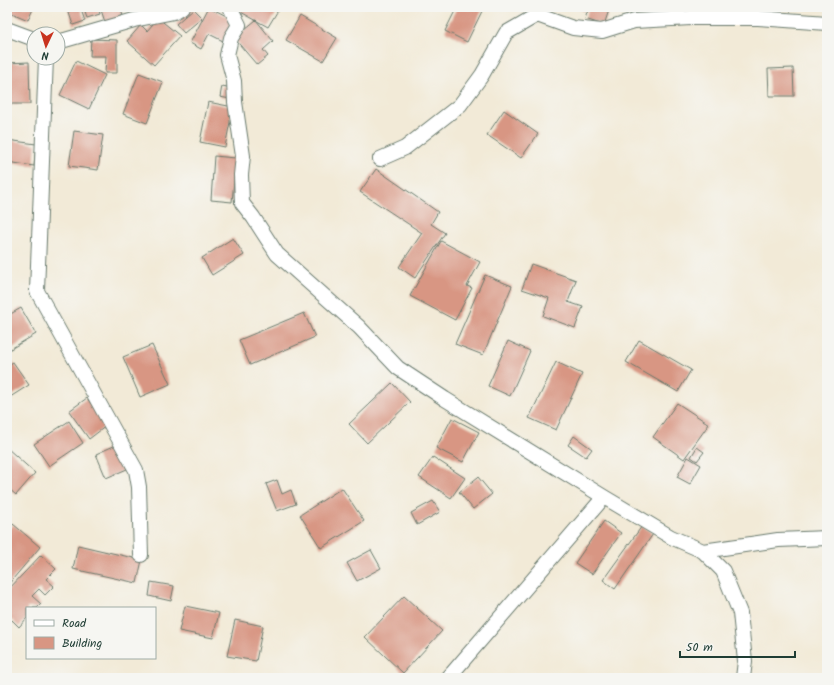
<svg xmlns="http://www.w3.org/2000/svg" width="834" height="685" viewBox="0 0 834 685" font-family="Kalam,sans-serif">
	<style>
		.building { fill: #d89683 }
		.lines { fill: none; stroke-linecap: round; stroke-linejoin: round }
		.street-casing { stroke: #697a6d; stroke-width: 16 }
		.street { stroke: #fff; stroke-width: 14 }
	</style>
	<rect width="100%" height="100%" fill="#f6f6f2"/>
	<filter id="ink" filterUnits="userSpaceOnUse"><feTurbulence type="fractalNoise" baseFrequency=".025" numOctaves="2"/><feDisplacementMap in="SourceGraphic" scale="8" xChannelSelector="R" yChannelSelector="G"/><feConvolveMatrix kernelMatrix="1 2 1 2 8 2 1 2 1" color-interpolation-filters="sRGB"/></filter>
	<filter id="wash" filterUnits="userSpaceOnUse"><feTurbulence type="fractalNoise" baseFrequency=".012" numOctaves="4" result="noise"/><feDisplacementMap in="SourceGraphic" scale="16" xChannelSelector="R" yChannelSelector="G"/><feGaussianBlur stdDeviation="0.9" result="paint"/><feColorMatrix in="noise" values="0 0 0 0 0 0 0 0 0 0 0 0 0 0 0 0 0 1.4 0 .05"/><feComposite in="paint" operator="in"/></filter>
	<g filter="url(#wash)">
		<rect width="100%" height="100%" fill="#f2ead7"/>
		<g id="blocks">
			<path class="building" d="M8,7H34L28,20L7,11Z
				M67,7H80L85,21L73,25Z
				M83,7H98L100,14L87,18Z
				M100,7H120L124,19L106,25Z
				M209,7L234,20L223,41L209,34L201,49L190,43Z
				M241,7H280L268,27L239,11Z
				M457,7H484L467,42L445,31Z
				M572,7H586L585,11Z
				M589,7H610L604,25L585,19Z
				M193,9L202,18L184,33L176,24Z
				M300,16L337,38L323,61L286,40Z
				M158,18L180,36L154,65L127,41L141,25L147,31Z
				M256,20L273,41L263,50L268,56L257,65L234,38Z
				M91,39L117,40V73H105L106,56H90Z
				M76,61L105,75L89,109L60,95Z
				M29,62L30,104H7V63Z
				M793,68L794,96H769L768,69Z
				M139,73L163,82L147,123L123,114Z
				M222,86L232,88L230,99L220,97Z
				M208,102L233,107L225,147L200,142Z
				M504,110L538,134L521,158L487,135Z
				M74,131L103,135L98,170L69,166Z
				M7,140L36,144L34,166L7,162Z
				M214,156L236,158L232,202L211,200Z
				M376,169L438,212L431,224L445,233L415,278L399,267L422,233L360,192Z
				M233,238L244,255L212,275L202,258Z
				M441,241L480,262L467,286L472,288L455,320L410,296Z
				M531,264L576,280L568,302L583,307L575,328L543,316L549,298L522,289Z
				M485,275L512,286L483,355L455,344Z
				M21,308L36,334L7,351V316Z
				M304,313L315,337L250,365L239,340Z
				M639,340L691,370L678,392L626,362Z
				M508,341L530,351L510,396L488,386Z
				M152,345L170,384L140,397L123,357Z
				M13,362L29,385L7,399V366Z
				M556,362L582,374L556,430L529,418Z
				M392,383L410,402L367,443L349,424Z
				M87,398L106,426L89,439L69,411Z
				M677,403L709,424L684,459L653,437Z
				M452,418L479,432L463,462L436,448Z
				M69,421L83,443L49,466L34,444Z
				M574,436L592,449L586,457L568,445Z
				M116,445L127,469L106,478L96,454Z
				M697,447L704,452L697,461L691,457Z
				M7,448L35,473L16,495L7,487Z
				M433,457L465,478L451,498L419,477Z
				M688,457L701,465L690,484L677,477Z
				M478,477L492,494L473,509L459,492Z
				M277,480L282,494L291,490L296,504L277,511L266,484Z
				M342,488L364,521L321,548L300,515Z
				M433,501L440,512L417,525L411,513Z
				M604,521L621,533L592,574L575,563Z
				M13,524L40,547L7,586V531Z
				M642,526L653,534L615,589L603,580Z
				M78,545L142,560L137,583L73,569Z
				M371,550L381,568L357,581L347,563Z
				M41,555L56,569L46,579L54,586L45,595L39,589L32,596L41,604L37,608H27V618L19,627L12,620L7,626V591Z
				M151,582L174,586L171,601L149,596Z
				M404,596L442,631L403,673L365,637Z
				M185,606L219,613L213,638L179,631Z
				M235,620L263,626L256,661L227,656Z"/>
		</g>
	</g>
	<g filter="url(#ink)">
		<use href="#blocks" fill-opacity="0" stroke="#697a6d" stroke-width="1"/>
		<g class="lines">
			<g class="street-casing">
				<path id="street" d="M230,7L239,25L231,38L227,55L234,81L235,102L243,156L241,175L242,203L253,217L277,254L359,327L398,368L445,399L604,497L671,537L703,551L723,571L740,613L745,661L743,678
					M7,29L34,39
					M58,42L134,20L174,12L182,7
					M46,58L37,291L136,470L139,487L141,555
					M380,159L405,148L460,105L482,75L506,33L537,15L573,28L602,31L634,21L691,18H758L827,23
					M703,551L778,540L827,538
					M448,678L604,497"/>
			</g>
			<use href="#street" class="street"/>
		</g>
	</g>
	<rect width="834" height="685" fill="none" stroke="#f6f6f2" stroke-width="24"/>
	<rect x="26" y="607" width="130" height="52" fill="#f6f6f2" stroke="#a0aca6"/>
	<rect x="34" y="620" width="20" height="6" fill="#ffffff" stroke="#a0aca6"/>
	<text x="62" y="627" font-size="12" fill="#1f3d34">Road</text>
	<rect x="34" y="637" width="20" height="12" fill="#d89683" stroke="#a0aca6"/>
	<text x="62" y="647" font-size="12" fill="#1f3d34">Building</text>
	<g transform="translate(46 46) rotate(184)"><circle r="19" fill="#f6f6f2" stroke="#a0aca6"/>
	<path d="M0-3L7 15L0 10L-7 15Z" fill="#c8321e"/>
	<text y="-6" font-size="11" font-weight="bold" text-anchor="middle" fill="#1f3d34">N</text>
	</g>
	<path d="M680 651v6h115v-6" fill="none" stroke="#1f3d34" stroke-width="2"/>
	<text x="686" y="651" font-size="12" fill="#1f3d34" stroke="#f6f6f2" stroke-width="3" paint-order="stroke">50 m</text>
</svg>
